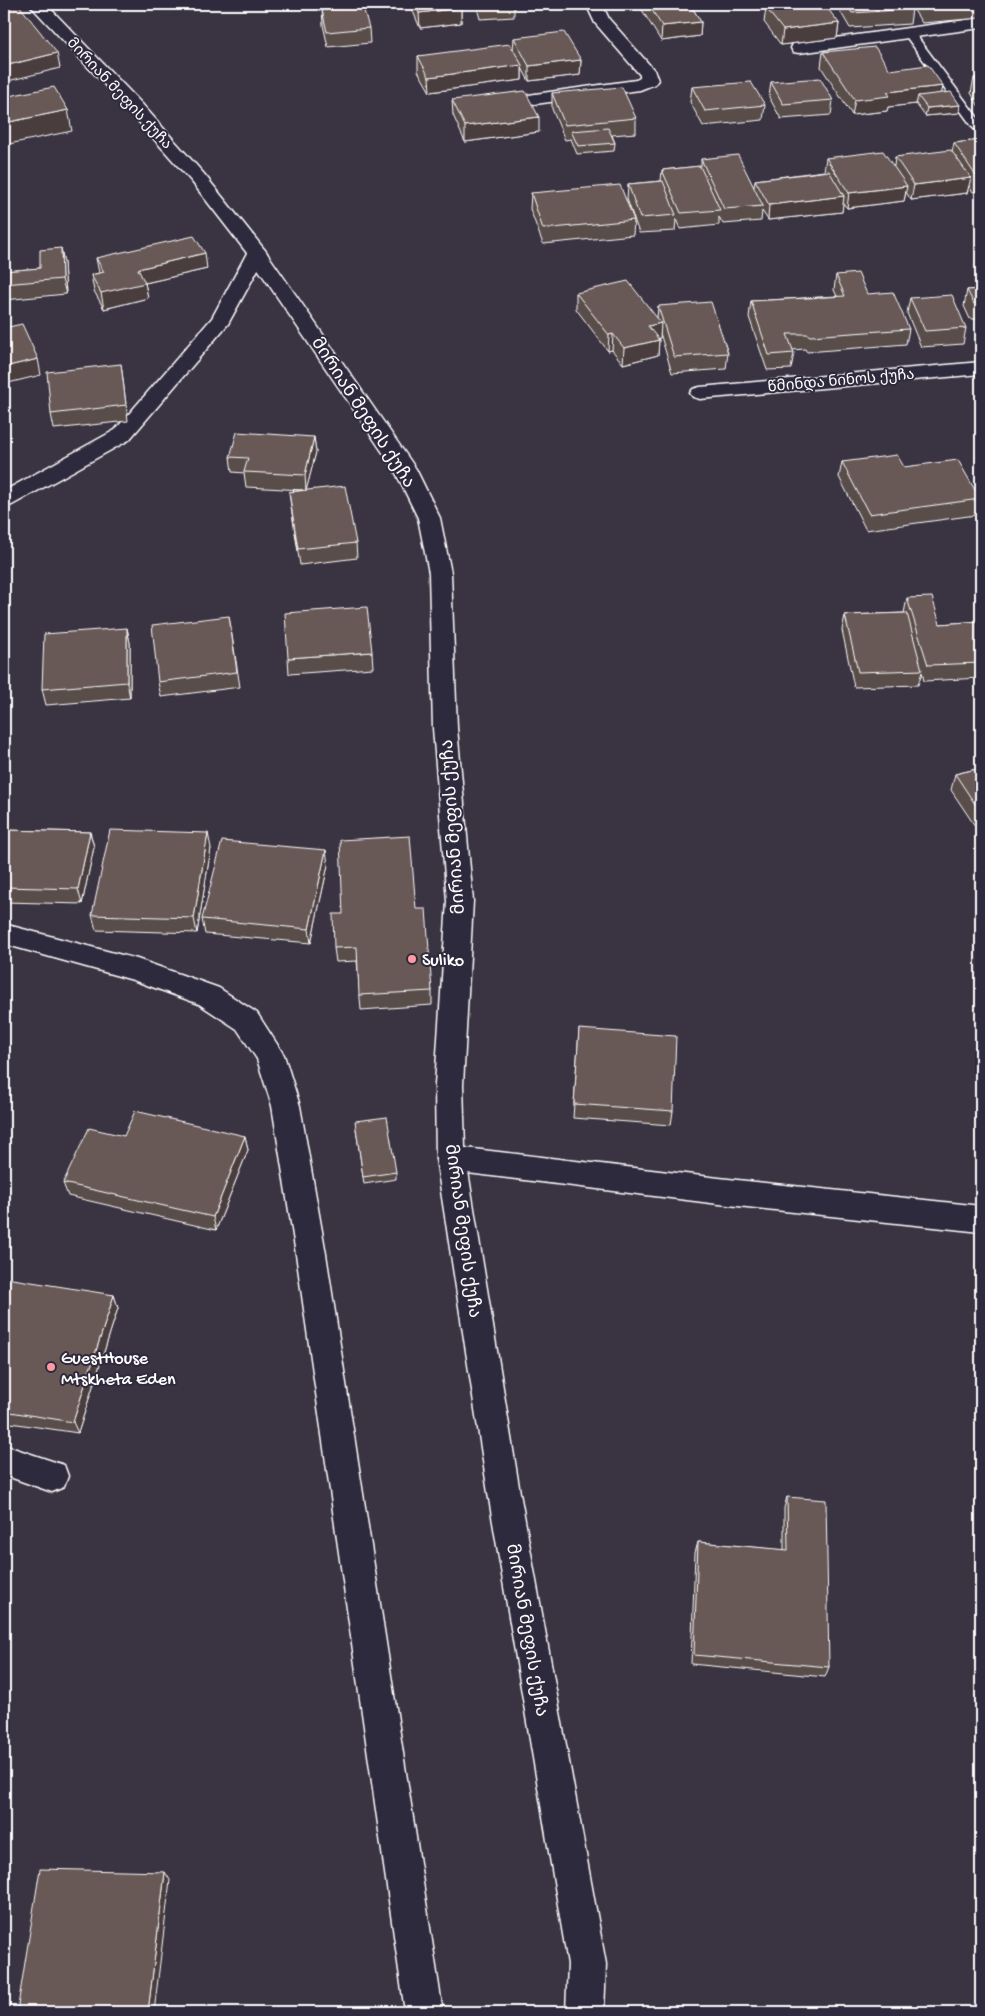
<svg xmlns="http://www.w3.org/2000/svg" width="985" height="2016" viewBox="0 0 985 2016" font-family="'Gochi Hand','Noto Sans Georgian',sans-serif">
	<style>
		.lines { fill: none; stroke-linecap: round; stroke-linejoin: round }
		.lane-casing { stroke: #fff; stroke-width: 3 }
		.street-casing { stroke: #fff; stroke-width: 3 }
		.secondary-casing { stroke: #fff; stroke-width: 3 }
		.lane { fill: #2f2a3d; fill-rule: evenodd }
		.street { fill: #2f2a3d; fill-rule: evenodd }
		.secondary { fill: #2f2a3d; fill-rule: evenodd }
		.wall { fill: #594d4a; stroke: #fff }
		.shaded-wall { fill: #483e3c; stroke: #fff }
		.building { fill: #675956; stroke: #fff }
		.poi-dot { fill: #ff9aa2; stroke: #2f2a3d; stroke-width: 2 }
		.labels { text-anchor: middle; stroke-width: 4; stroke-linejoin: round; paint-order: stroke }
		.far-street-label { font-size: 15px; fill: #fff; stroke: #2f2a3d }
		.street-label { font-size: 18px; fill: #fff; stroke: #2f2a3d }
		.poi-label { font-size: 18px; fill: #fff; stroke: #2f2a3d; text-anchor: start }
	</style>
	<rect width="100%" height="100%" fill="#3a3342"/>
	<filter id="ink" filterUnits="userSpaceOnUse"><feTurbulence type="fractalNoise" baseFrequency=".02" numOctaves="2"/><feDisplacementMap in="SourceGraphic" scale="10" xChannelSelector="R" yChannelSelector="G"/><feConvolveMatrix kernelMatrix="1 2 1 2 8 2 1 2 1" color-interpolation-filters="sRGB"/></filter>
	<g filter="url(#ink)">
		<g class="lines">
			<g class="lane-casing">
				<path id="lane" d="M909,30L913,31L981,122V129H974L905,35L903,33Z"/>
			</g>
			<g class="street-casing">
				<path id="street" d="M586,4H602L609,19L654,70L658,80L655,84L640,90L535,104L529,103L526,99L529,95L535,94L636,80L640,78V75L595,23Z
					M981,18V28L799,53L793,52L791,48L793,44L799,43Z
					M257,247L264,249L267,253L228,324L129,440L12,505L4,507V491L115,430L212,318L247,253L250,249Z
					M981,362V374L700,399L693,397L690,393L693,389L700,387Z
					M4,924L137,959L219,988L257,1013L284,1055L300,1106L326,1254L443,2012H405L296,1254L272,1106L257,1059L237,1029L199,1004L133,980L4,944Z
					M451,1147L461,1150L466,1159L520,1493L606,1964L604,2012H566L568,1964L488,1493L436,1159L441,1150Z
					M4,1445L64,1465L68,1476L64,1487L52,1492L4,1475Z"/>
			</g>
			<g class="secondary-casing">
				<path id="secondary" d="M29,4H46L142,104L204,174L264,249L416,469L440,518L451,573L457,728L473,901L463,1085L465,1148L719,1178L981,1206V1232L719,1204L451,1171L441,1168L436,1159L435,1085L447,901L433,728L429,573L418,518L394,469L250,257L192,182L130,112Z"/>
			</g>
			<use href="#lane" class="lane"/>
			<use href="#street" class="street"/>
			<use href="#secondary" class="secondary"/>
		</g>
		<path class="wall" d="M333,4H364L346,8L369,28L370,43L328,47L323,25L322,10L339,9Z
			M411,4H458L461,8V23L420,28L412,9Z
			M476,4H514V17L480,19Z
			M639,4H690L701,22L700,36L661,41L639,5Z
			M836,4H909L912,9L910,24L850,28Z
			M910,4H981V18L922,23Z
			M766,8L839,23L837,38L781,45L764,22Z
			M514,38L581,60L580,75L529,81L522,68V80L430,92L418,71V56L513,50Z
			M823,52L890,70L941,93L959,113L925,116L916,104L888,107L887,111L852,115L821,67Z
			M981,77V110L971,93L974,78Z
			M771,82L833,100L831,115L781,119L769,97Z
			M692,87L765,105L763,120L703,126L690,102Z
			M552,93L636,118V133L612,135L615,143L614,151L577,154L571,139L565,140L552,109Z
			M452,100L539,132L465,142L453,115Z
			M981,140V191L973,192L969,186L967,193L911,200L906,192L904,201L847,208L843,203L842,212L768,220L762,211L761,221L723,224L719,217V225L680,229L676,219L675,231L639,233L627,199L628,184L661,181L662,170L701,166V159L754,187L755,180L824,171L826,158L894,166L895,157L952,152L954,143Z
			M531,193L634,220L633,235L543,244L530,209Z
			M61,248L64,263L66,294L4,300V271L40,268Z
			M96,258L207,269L145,283L148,298L104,309L94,291L91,275L99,273Z
			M836,275L867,294L909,329L906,344L807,352L805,349L792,350L794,353L791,369L767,370L749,317L751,301L837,296L834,290Z
			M981,289V319H970L964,306L967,290Z
			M576,293L657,318L658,306L728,353L726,369L672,373L660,333V338L658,339L659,340L658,355L623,364L612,350L608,351L576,309Z
			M910,298L966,328L963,344L921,347L907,313Z
			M121,364L123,379L128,421L54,429L51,414Z
			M314,437L316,452L306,490L356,543L357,558L300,565L291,507L289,492L303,490L246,487L244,473L232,472L230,457Z
			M842,462L904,467L980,499L976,515L866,530L839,477Z
			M907,598L940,624L981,621V678L924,681L922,672L918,685L854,687L842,630L845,615L904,613Z
			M229,616L240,687L161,697L158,682Z
			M127,628L130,643V698L46,705L42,689Z
			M372,652L373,668L289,674L288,658Z
			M981,768V835L951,790L955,774Z
			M4,830L90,832L94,847L82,904L4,902Z
			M211,848L197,933L96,930L92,915Z
			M328,865L311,943L205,934L202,919Z
			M416,909L432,991V1005L361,1010L357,961L336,962L334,948Z
			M579,1029L673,1111L671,1125L573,1118Z
			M356,1129L396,1172V1179L364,1184Z
			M124,1136H245L248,1150L216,1230L68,1196L63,1183Z
			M4,1283L114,1295L118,1308L78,1433L4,1422Z
			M787,1497L829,1667L825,1677L691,1664L695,1553L698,1542L784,1550V1508Z"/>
		<path class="shaded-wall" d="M339,4H364L340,10Z
			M461,8V23L420,28L419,13Z
			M701,22L700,36L661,41L662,26Z
			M839,23L837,38L781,45L783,30Z
			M57,53L60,68L4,82V66Z
			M581,60L580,75L529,81V66Z
			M522,65V80L430,92L429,77Z
			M943,86L940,101L918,96L916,104L888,107L887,111L852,115L855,100L887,92Z
			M960,105L959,113L925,116L927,108Z
			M68,110L72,131L4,145V123Z
			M539,117V132L465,142V126Z
			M971,178L967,193L911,200L914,185Z
			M907,186L904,201L847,208L849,193Z
			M844,196L842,212L768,220L769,205Z
			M61,248L64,263L66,294L62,279Z
			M205,253L207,269L145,283L148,298L104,309L101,293L138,269Z
			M661,323L660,338L647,342L648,326Z
			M613,334L612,350L608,351L609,335Z
			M659,340L658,355L623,364L624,348Z
			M38,359L41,375L4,384V367Z
			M314,437L316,452L306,491L305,475Z
			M127,628L130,643V698L127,682Z
			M90,832L94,847L82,904L78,889Z
			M208,833L211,848L197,933L194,918Z
			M326,850L328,865L311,943L309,929Z
			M245,1136L248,1150L216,1230L213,1217Z
			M114,1295L118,1308L78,1433L73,1422Z
			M165,1872L170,1880L154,2012H148Z"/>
		<path class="building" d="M4,4H18L57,53L4,66Z
			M415,4H458L461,8L419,13Z
			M648,4H690L701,22L662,26Z
			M795,4H824L839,23L783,30L766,8Z
			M846,4H909L912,9L852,13Z
			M922,4H980L925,8Z
			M980,4H981V11H979Z
			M363,7L369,28L327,32L322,10Z
			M564,32L581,60L529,66L514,38Z
			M510,44L522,65L429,77L418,56Z
			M875,47L890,70L928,65L943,86L887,92L890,96L855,100L823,52Z
			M981,77V90L974,78Z
			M820,78L833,100L783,104L771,82Z
			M751,82L765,105L705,111L692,87Z
			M54,87L68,110L4,123V97Z
			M622,87L636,118L565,125L552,93Z
			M525,91L539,117L465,126L452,100Z
			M951,92L960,105L927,108L918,96Z
			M608,128L615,143L578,146L571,131Z
			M981,140V176H976L954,143Z
			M951,150L971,178L914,185L895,157Z
			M883,151L907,186L849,193L826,158Z
			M738,155L763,206L724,209L701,159Z
			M700,166L720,210L681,213L662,170Z
			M829,171L844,196L769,205L755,180Z
			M663,181L676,215L640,218L628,184Z
			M620,185L634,220L543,229L531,193Z
			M194,236L205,253L138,269L145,283L101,293L91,275L104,272L96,258Z
			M61,248L62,279L4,284V271L40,268V250Z
			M858,273L867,294L893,292L909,329L810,336L807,334H787L794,353L769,355L751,301L845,296L836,275Z
			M628,281L661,323L648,326L659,340L624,348L613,334L609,335L576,293Z
			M981,289V303L974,304L967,290Z
			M952,295L966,328L925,331L910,298Z
			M711,302L728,353L674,357L658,306Z
			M22,324L38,359L4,367V328Z
			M121,364L126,405L51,414L47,372Z
			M237,432L314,437L305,475L244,472L248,458L230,457Z
			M897,455L904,467L958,460L980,499L869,514L842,462Z
			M345,486L356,543L298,549L289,492Z
			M932,597L940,624L981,621V663L928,665L907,598Z
			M367,607L372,652L288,658L285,613Z
			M907,613L922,670L858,672L845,615Z
			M229,616L237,672L158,682L152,625Z
			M127,628V682L42,689L44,634Z
			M981,768V813L955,774Z
			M4,830L90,832L78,889L4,887Z
			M110,830L208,833L194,918L92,915Z
			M410,836L416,909H426L432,991L359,995L357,947L334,948L333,914H343L340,840Z
			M222,841L326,850L309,929L202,919Z
			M579,1029L676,1036L673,1111L574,1104Z
			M135,1111L245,1136L213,1217L63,1183L89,1128L124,1136Z
			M387,1117L396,1172L363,1177L355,1121Z
			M6,1278L114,1295L73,1422L4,1411V1283Z
			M787,1497L826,1500L829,1667L694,1655L698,1542L788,1550Z
			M40,1869L165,1872L148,2012H17Z"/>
	</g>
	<g class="poi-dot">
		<circle cx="412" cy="959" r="5"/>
		<circle cx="51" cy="1367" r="5"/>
	</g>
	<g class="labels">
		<g class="far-street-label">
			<text transform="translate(120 93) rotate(47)" y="5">მირიან მეფის ქუჩა</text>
			<text transform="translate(841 380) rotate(-5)" y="5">წმინდა ნინოს ქუჩა</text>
		</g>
		<g class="street-label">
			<text transform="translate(364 412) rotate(57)" y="6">მირიან მეფის ქუჩა</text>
			<text transform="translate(452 827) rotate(-94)" y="6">მირიან მეფის ქუჩა</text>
			<text transform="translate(464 1231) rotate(82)" y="6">მირიან მეფის ქუჩა</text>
			<text transform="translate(528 1630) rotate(80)" y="6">მირიან მეფის ქუჩა</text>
		</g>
		<g class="poi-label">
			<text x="422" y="965">Suliko</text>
			<text x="61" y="1363">GuestHouse<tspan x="61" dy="21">Mtskheta Eden</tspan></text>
		</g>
	</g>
	<rect width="985" height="2016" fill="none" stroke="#2f2a3d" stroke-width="20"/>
	<rect x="10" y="10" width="965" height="1996" fill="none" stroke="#fff" stroke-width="2" filter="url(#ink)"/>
</svg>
